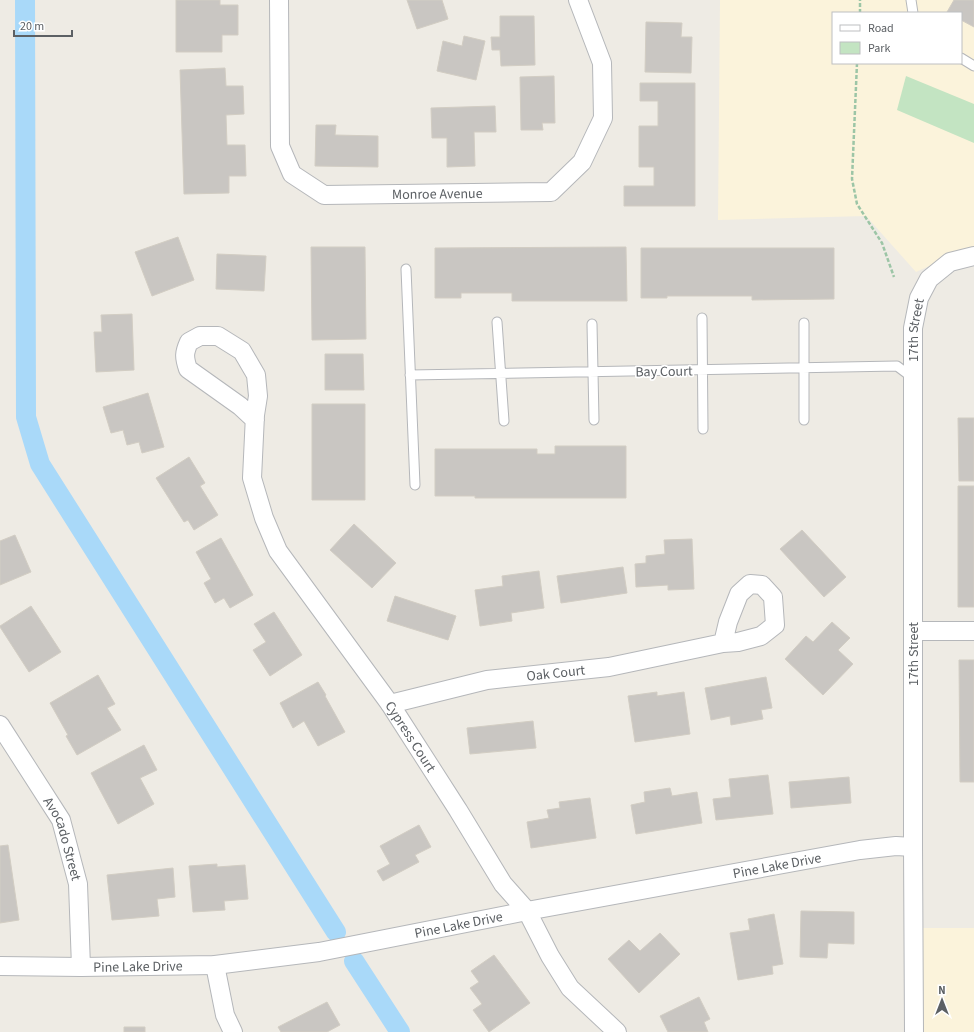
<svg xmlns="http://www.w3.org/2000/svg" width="974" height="1032" viewBox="0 0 974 1032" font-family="'Source Sans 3',sans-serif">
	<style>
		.commercial { fill: #fbf3db; fill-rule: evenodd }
		.green { fill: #c3e4c2 }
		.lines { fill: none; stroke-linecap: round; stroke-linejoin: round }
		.canal { stroke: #a9d9f9; stroke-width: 20 }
		.building { fill: #c9c6c2; stroke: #d2cdc3 }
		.lane-casing { stroke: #b5b7ba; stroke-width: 11 }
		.street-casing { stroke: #b5b7ba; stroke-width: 20 }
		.path { stroke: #9cc5a6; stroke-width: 2.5; stroke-dasharray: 4 2; stroke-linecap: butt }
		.lane { stroke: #fff; stroke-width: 9 }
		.street { stroke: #fff; stroke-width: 18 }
		.labels { text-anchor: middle; stroke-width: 3.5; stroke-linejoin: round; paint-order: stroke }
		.street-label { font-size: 14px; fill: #5c6064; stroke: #fff }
	</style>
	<rect width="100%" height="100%" fill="#eeebe4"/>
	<path class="commercial" d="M720,0H974V251H962L916,272L866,216L718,220ZM833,13H961V63H833Z
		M918,928H974V1032H918Z"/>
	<path class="green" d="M906,76L974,104V143L897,110Z"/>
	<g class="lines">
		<path class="canal" d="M25,0L26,417L40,464L336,932
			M354,961L400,1032"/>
	</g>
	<path class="building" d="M176,0H220V5H238V35H222V52H176Z
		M407,0H442L448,19L417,29Z
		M954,0H974V27L961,20V13H949L947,12Z
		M500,16H534L535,65L501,66L500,50H492L491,37H500Z
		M646,22L682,23L681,37H692L691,73L645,72Z
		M464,36L485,41L476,80L437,71L443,41L462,46Z
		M225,68L226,86H243L244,114L226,115L227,145H245L246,176H229V193L184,194L180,70Z
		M554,76L555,123H542L543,130H521L520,77Z
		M640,83H695V206H624V186H654V167H639V126H658V101H640Z
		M495,106L496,132H474L475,166L447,167V138H432L431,108Z
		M316,125H336L335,135L378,136V167L315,166Z
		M178,237L194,280L152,296L135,252Z
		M311,247H365L366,339L312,340Z
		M626,247L627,301H512V293H461V298H435V248Z
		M641,248H834V299L752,300V296H667V298H641Z
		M217,254L266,256L264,291L216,289Z
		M132,314L134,370L96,372L94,332H102L101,315Z
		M325,354H363L364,390H325Z
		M148,393L164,447L142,453L139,442L127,445L123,430L111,433L103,407Z
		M312,404H365V500H312Z
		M958,418H974V481H959Z
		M555,446H626V498H475V496H435V449H537V454H555Z
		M189,457L205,483L200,486L218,515L194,530L188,520L184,522L156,478Z
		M958,486H974V607H958Z
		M354,524L396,563L372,588L330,550Z
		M802,530L846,577L824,597L780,549Z
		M15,535L31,572L0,585V541Z
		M221,538L253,595L230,608L224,598L215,603L204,583L211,579L196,552Z
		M692,539L694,589L668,590V585L636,587L635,564L646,563V556L665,554L664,540Z
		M623,567L627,593L561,603L557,576Z
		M539,571L544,608L511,613L512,621L480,626L475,590L503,586L502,576Z
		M395,596L456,616L448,640L387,621Z
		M31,606L61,652L29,672L0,627V626Z
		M274,612L302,655L270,676L253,650L266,642L254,624Z
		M832,622L850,638L838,650L853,664L823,695L785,659L806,636L813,642Z
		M959,660H974V782H960Z
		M98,675L115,704L107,708L121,730L77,755L66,736L68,735L50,703Z
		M766,677L772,708L761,710L763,719L731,725L730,716L711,720L705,688Z
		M318,682L326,695L325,696L345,732L318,746L304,721L293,728L280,703Z
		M657,692V696L684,692L690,734L635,742L628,696Z
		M533,721L536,748L470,754L467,728Z
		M144,745L157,770L140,778L154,804L118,824L91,773Z
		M768,775L773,814L716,820L713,799L731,797L729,779Z
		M849,777L851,803L791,808L789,782Z
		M670,788L672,796L697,792L702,823L636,834L631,805L645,802L644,792Z
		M590,798L596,838L531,848L527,822L549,818L547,810L560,808L559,802Z
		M419,825L431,847L415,855L419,862L383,881L377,871L390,864L380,846Z
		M8,845L19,920L0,923V846Z
		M217,864V867L245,865L248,899L224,901L225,910L193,912L189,866Z
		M173,868L175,897L157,899L159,916L112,920L107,875Z
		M801,911L854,912V944L828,943L827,958L800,957Z
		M774,914L783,964L772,966L773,974L738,980L730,933L750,930L748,919Z
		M660,933L680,954L639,993L608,959L629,940L640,951Z
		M494,955L530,1003L489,1032L473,1010L482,1004L470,988L479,982L471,971Z
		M699,997L710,1019L704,1022L708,1032H668L660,1016Z
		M327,1002L340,1025L327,1032H281L278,1027Z
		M124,1027H145V1032H124Z"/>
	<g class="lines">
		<g class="lane-casing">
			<path id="lane" d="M911,0L913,13
				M961,58L974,66
				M406,269L415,485
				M702,318L703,429
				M497,322L504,421
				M804,323V420
				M592,324L594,420
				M410,375L897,366L913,378"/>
		</g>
		<g class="street-casing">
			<g id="street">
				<path id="s1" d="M279,0L280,146L292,174L324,195L551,192L582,162L603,118L602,63L578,0"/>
				<path id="s2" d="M255,420L240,406L188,369C184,357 184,353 189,342L200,336H218L242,351L256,375L258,396L255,415L252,478L264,518L278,551L390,704L458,810L503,884L527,911L550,956L570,988L617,1032"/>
				<path d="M913,631H974"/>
				<path id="s3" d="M390,704L487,680L609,667L723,643L738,642L761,636L775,625L773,597L762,585L750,584L739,594L728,622L723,643"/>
				<path id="s4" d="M0,725L61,820L78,884L81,967"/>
				<path d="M215,965L225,1015L233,1032"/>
				<path id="s5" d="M0,966L81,967L215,965L319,952L527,911L860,850L896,846L913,847"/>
				<path id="s6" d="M914,1032L913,847V328L919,298L929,279L950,262L974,256"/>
			</g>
		</g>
		<path class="path" d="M860,13V0
			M857,63L852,179L857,204L882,243L894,277"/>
		<use href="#lane" class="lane"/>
		<use href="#street" class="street"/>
	</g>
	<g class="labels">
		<g class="street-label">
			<text dy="5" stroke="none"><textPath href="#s1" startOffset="328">Monroe Avenue</textPath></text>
			<text dy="5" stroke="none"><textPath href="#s6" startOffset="702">17th Street</textPath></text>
			<text transform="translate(664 371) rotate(-1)" y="5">Bay Court</text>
			<text transform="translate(913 654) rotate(-90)" y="5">17th Street</text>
			<text dy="5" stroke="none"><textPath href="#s3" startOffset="169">Oak Court</textPath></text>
			<text dy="5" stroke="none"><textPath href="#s2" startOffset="608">Cypress Court</textPath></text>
			<text dy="5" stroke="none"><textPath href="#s4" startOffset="131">Avocado Street</textPath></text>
			<text dy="5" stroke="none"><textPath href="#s5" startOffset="786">Pine Lake Drive</textPath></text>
			<text dy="5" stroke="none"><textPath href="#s5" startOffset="462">Pine Lake Drive</textPath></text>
			<text dy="5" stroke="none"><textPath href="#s5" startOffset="138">Pine Lake Drive</textPath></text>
		</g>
	</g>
	<rect x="832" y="12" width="130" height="52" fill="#ffffff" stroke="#bebfc1"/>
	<rect x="840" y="25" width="20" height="6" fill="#ffffff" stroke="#bebfc1"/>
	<text x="868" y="32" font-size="12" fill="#5c6064">Road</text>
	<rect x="840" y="42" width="20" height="12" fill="#c3e4c2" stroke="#bebfc1"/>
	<text x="868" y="52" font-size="12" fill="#5c6064">Park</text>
	<g transform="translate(942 1000)" stroke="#ffffff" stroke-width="3" paint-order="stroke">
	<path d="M0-3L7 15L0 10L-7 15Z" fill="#5c6064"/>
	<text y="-6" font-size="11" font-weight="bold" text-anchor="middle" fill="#5c6064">N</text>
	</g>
	<path d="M14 30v6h58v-6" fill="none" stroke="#5c6064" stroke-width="2"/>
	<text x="20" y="30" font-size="12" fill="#5c6064" stroke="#ffffff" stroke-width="3" paint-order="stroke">20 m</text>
</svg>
